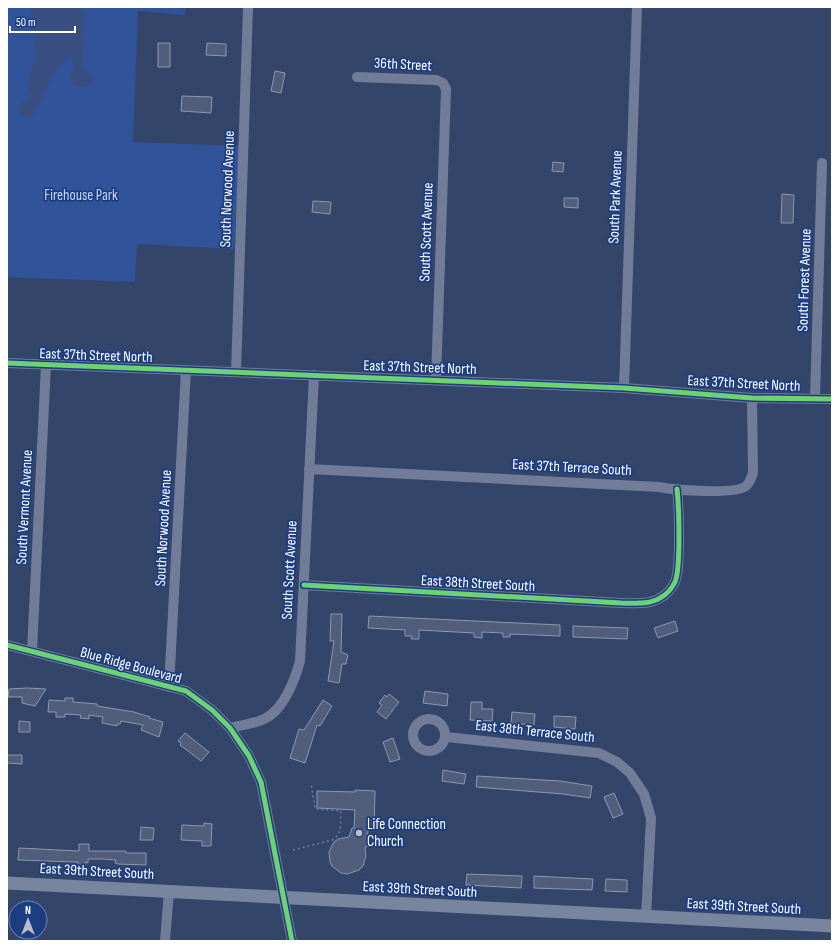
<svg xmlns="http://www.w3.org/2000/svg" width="839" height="948" viewBox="0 0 839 948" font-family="'Sofia Sans Condensed',sans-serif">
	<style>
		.green { fill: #315399 }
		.water { fill: #394f81 }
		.building { fill: #505e7c; stroke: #8d98af }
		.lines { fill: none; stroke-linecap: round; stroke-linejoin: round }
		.path { stroke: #707c98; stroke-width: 1.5; stroke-dasharray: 2 3; stroke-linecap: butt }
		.minor { stroke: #707c98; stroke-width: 10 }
		.major { stroke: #78859e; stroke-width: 13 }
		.cycleway-casing { stroke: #1d3d81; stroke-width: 8 }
		.cycleway { stroke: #6cd273; stroke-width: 5 }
		.poi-dot { fill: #b8becb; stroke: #1d3d81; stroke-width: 1.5 }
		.labels { text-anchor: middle; stroke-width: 3.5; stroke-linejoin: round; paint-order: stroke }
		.street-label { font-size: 15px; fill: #fff; stroke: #1d3d81 }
		.park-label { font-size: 15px; fill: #c6d7f7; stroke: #1d3d81 }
		.poi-label { font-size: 15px; fill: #fff; stroke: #1d3d81; text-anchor: start }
	</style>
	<rect width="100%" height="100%" fill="#34456a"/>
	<path class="green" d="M7,7H185V15L138,11L133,142L240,146L234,249L137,244L135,282L7,277Z"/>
	<path class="water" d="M31,7H79C88,17 82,48 83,62C84,66 86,70 87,74L96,79L86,87L74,86L70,76L74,64L71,56L58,66L33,116L25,118L19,114L18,106L32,95L26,87L35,59Z"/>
	<path class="building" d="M158,43H170V67H158Z
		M207,43L226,44V56L206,55Z
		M275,71L285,73L281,93L271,91Z
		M182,96L212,97L211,113L181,111Z
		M553,162L564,163L563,172L552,171Z
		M782,194L794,195L793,223H781Z
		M564,198H578V208L564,207Z
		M313,201L331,202L330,214L312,212Z
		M331,614H342L341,652L348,655L346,664H342L339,683L328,681L334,641H330Z
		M369,616L560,625V636L510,634V637H503V633L482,632V638L474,637V633L419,630V639H411L412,636H405V630L368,628Z
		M675,621L678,631L658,638L654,628Z
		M573,626L628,628L627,639L573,637Z
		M27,688L46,689L35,706L22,703V697H8L9,689Z
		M425,691L448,694L447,706L423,703Z
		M389,694L399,702L386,719L377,712L382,705L379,703L385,695L387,697Z
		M65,698H73V702L97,704V706L134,712L150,717L149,718L163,722L159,737L141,730L143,725L121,721L120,724H117V726L102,723L103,717L89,715V719L80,718L81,715L65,714V717H56V712H48L49,700L65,701Z
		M323,700L332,706L320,726L317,725L305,763L290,758L299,729L304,730Z
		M471,702H482V709H493L492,721L470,720Z
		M512,712L535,714L534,725L511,723Z
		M554,716L576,717L575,729L554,727Z
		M19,721L30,722V732H19Z
		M185,733L209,752L201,761L180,745L181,743L178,741Z
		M393,738L400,759L390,762L383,742Z
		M7,755H22V764L7,763Z
		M443,770L466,774L464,784L442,781Z
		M477,776L560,781L592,786L590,798L563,794L476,787Z
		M355,790L375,791L374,830L368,829L367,847H365L366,856L363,866L359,870L347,874L341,873L332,866L330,862L329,852L334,842L338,839L349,837L352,828H354L355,810L317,808V791L355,792Z
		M614,793L623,814L613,818L604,797Z
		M204,823L212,824L211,846H202V841L181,840L182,825L204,826Z
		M141,827L154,828L153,840H140Z
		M79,844H89V851H126V853H146V865L118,864L115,863L116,860L102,859H88V863L85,862V865H78V862H74L18,860L19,848L79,851Z
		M467,874L522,876L521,888L466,885Z
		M534,876L593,879L592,890L534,888Z
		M606,879L627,880V892L605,891Z"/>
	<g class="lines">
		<path class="path" d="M293,850L332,840C343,834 340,822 341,811L315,809L311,783"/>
		<path class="minor" d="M357,77L436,80L443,83L446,89L436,379
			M7,363L624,388L752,398L832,399
			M236,372L248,7
			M624,388L637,7
			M815,398L822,163
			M309,469L659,487C674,490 735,495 746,486C750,483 751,478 753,473L752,398
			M304,585L621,603C634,603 649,605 660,598C666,595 672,588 675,582C681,568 679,507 677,489
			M7,645L186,691L212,710L230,728L249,756L261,782L292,941
			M32,651L46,365
			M169,687L186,370
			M413 735a16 16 0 1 1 32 0a16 16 0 1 1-32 0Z
			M230,728C241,725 254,724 264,719C283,711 295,680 300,661L314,375
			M446,737L599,753L617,762L630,773L644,794L651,818L646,917
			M165,941L169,891"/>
		<path class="major" d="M7,883L832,926"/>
		<g class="cycleway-casing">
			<path id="cycleway" d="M7,363L624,388L752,398L832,399
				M304,585L621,603C634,603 649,605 660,598C666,595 672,588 675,582C681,568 679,507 677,489
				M7,645L186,691L212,710L230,728L249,756L261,782L292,941"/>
		</g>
		<use href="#cycleway" class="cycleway"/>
	</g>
	<circle class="poi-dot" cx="359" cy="833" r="4"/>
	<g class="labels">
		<g class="street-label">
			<text transform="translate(403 64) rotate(3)" y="5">36th Street</text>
			<text transform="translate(227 189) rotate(-88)" y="5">South Norwood Avenue</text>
			<text transform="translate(615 197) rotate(-88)" y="5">South Park Avenue</text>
			<text transform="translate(426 232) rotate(-88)" y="5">South Scott Avenue</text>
			<text transform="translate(804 280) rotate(-88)" y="5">South Forest Avenue</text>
			<text transform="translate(96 355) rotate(2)" y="5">East 37th Street North</text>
			<text transform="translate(420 367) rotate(2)" y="5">East 37th Street North</text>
			<text transform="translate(744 383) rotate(3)" y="5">East 37th Street North</text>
			<text transform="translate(572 467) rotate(3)" y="5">East 37th Terrace South</text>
			<text transform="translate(24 507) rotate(-87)" y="5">South Vermont Avenue</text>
			<text transform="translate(163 528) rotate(-87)" y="5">South Norwood Avenue</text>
			<text transform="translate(289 570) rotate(-87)" y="5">South Scott Avenue</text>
			<text transform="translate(478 583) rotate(3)" y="5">East 38th Street South</text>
			<text transform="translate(131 665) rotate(15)" y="5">Blue Ridge Boulevard</text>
			<text transform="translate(535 731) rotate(6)" y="5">East 38th Terrace South</text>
			<text transform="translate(97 871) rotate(3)" y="5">East 39th Street South</text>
			<text transform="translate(420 889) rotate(3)" y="5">East 39th Street South</text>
			<text transform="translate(744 906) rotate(3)" y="5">East 39th Street South</text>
		</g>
		<g class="park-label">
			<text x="81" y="200">Firehouse Park</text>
		</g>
		<g class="poi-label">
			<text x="367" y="829">Life Connection<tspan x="367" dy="17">Church</tspan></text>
		</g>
	</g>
	<rect width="839" height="948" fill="none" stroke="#ffffff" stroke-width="16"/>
	<g transform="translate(28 920)"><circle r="19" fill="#1d3d81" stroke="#778bb3"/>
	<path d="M0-3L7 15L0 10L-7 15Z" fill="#b8becb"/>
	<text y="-6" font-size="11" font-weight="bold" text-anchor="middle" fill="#ffffff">N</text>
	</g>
	<path d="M10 26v6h65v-6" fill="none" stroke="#ffffff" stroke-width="2"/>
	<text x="16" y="26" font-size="12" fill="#ffffff" stroke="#1d3d81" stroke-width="3" paint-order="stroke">50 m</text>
</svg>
